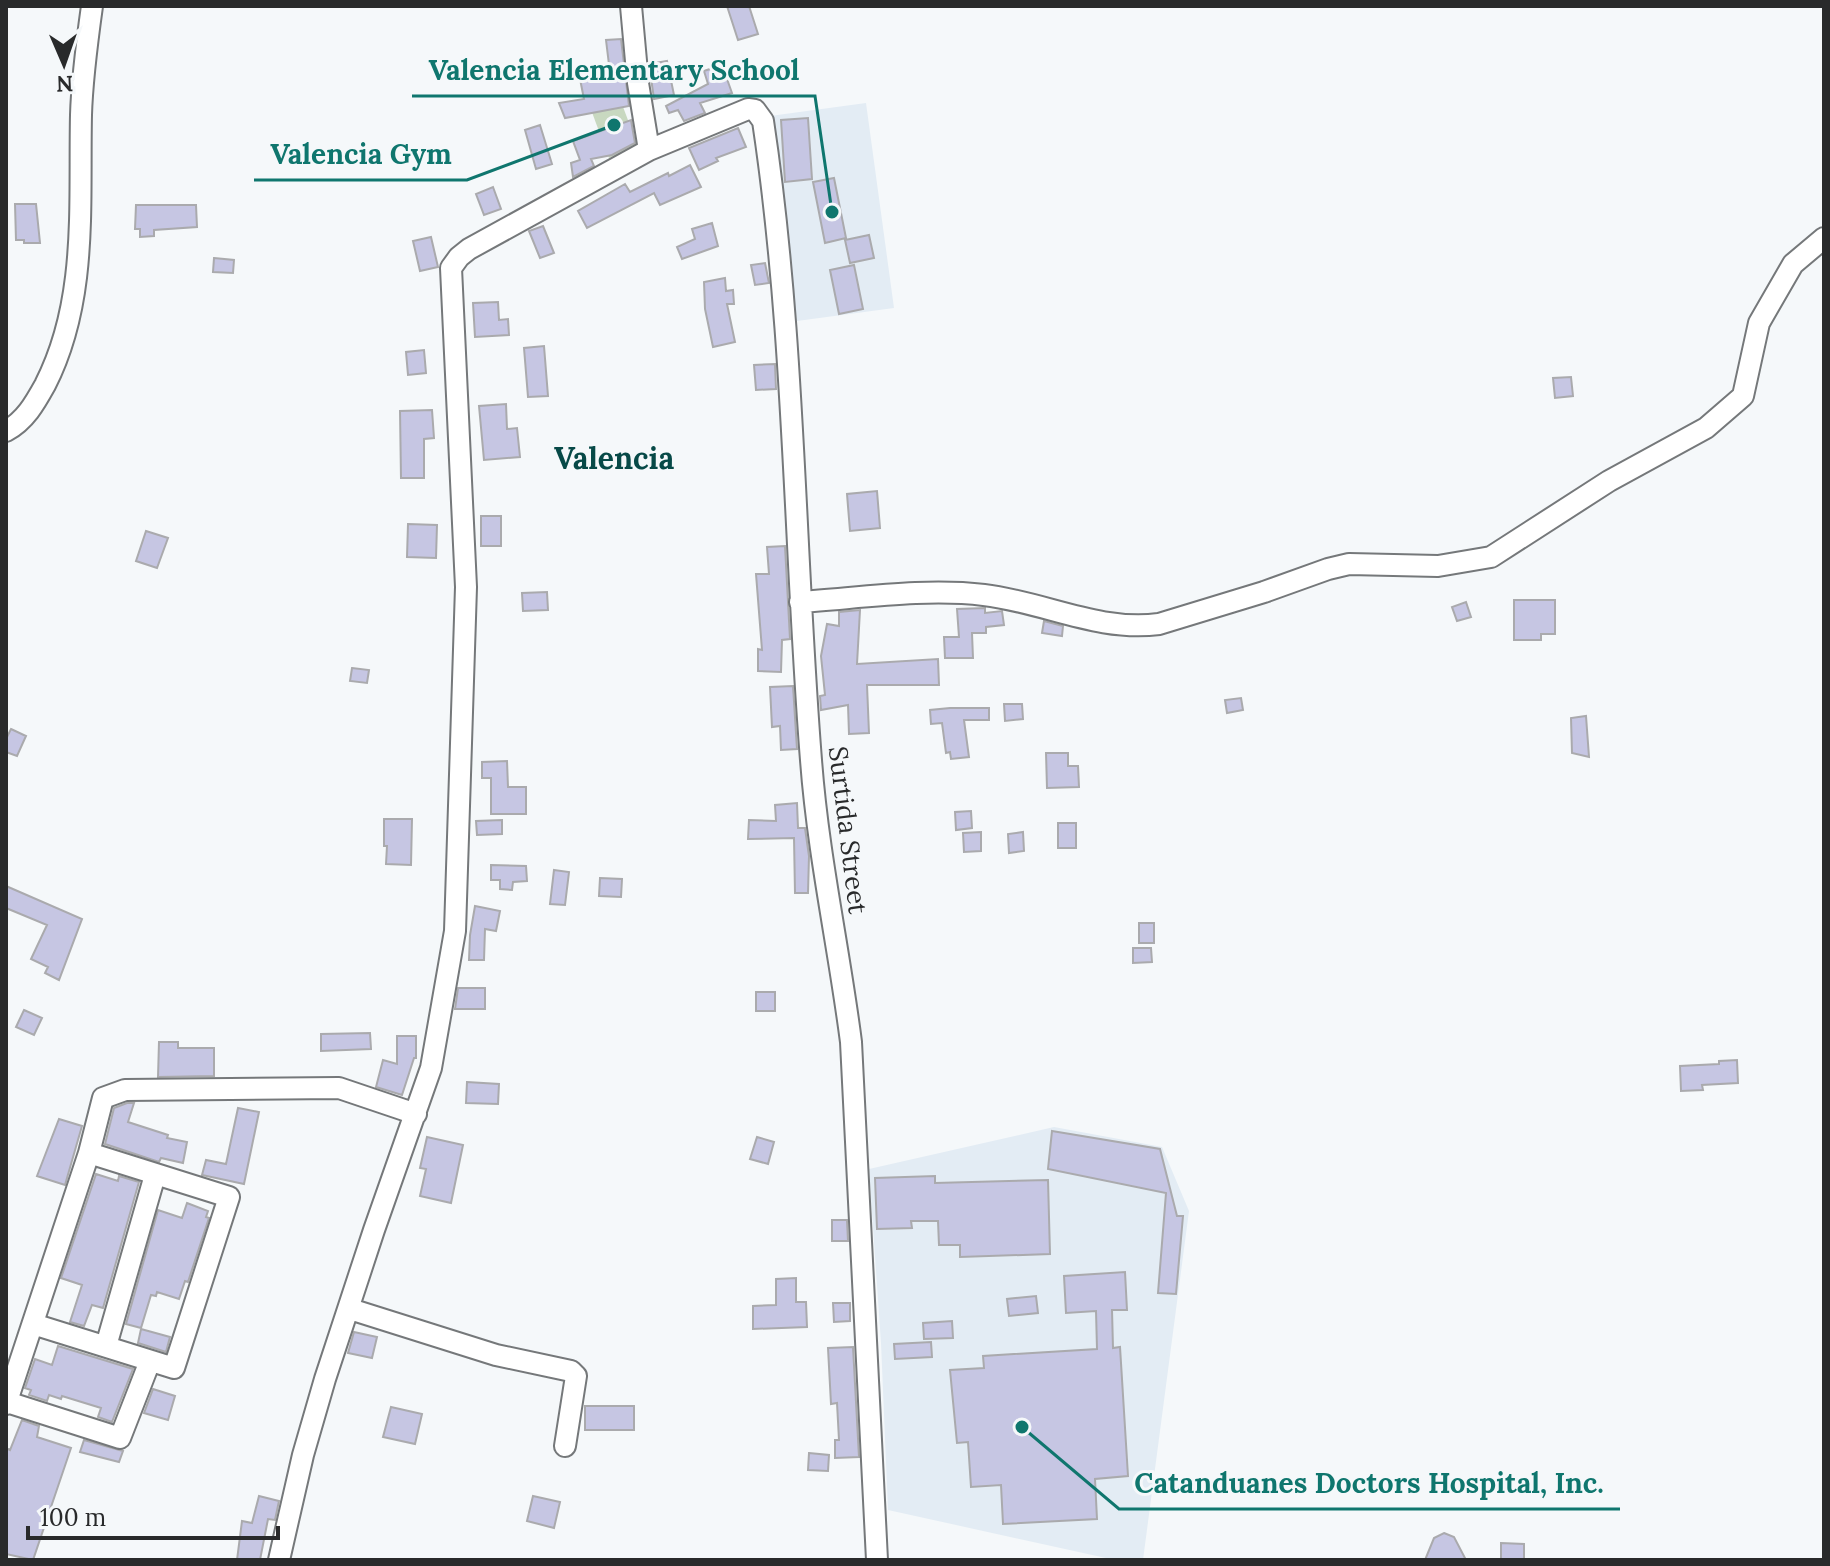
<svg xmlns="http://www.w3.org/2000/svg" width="1830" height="1566" viewBox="0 0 1830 1566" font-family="Lora,serif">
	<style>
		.built { fill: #e3ecf4 }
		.green { fill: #c8d8c0 }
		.building { fill: #c6c6e3; stroke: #aaaaad; stroke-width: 2 }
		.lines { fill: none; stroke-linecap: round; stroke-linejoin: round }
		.minor-casing { stroke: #75787a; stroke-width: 24 }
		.minor { stroke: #fff; stroke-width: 20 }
		.labels { text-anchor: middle; stroke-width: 6; stroke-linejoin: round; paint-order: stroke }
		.street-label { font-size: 26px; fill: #292a2b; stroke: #f5f8fa }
		.quarter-label { font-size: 30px; font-weight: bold; fill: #074947; stroke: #f5f8fa }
		.leader { fill: none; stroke: #0f766e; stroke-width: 3 }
		.callout-dot { fill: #0f766e; stroke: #f5f8fa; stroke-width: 3 }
		.callout-label { font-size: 28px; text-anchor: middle; font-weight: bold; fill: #0f766e; stroke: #f5f8fa; stroke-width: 6; stroke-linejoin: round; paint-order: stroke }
	</style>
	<rect width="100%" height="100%" fill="#f5f8fa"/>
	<path class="built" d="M866,103L894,308L797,321L770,116Z
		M1054,1127L1162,1147L1189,1211L1143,1560H1115L888,1510L881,1343L869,1169Z"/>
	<path class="green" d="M619,96L638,147L609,158L590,107Z"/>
	<path class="building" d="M727,6H749L758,34L738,40Z
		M621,39L629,106L565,118L559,103L584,99L580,79L610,73L606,40Z
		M667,61L674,95L654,99L649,64Z
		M722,65L732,93L700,103L705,113L684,121L678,110L669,113L666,106L708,84L704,71Z
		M808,118L812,179L785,182L781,120Z
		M631,120L635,143L612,155L591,159L594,166L573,177L571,163L580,160L573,141Z
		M540,125L552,164L536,169L525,130Z
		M738,128L746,147L716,158L718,161L699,170L689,148Z
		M690,165L701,187L660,205L654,193L587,228L578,211L625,184L630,192L668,173L669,176Z
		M834,178L846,238L825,243L813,182Z
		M493,187L501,209L484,215L476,194Z
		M15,204H36L40,243H24V240H16Z
		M136,205H196L197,227L154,230V236L140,237V229H135Z
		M712,223L718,246L682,259L677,247L695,239L692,229Z
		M543,226L554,253L540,258L529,231Z
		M869,235L874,258L850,263L845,240Z
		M431,237L438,267L420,271L413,241Z
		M214,258L234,260L233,273L213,272Z
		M765,263L769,283L755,285L751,265Z
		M854,265L863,309L839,314L830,270Z
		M725,278L726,291L733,290L734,304H727L735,342L713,347L705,309L704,282Z
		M498,302L499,320L508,319L509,335L475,337L473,303Z
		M544,346L548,396L528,397L524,348Z
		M424,350L426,373L408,375L406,352Z
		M775,364L776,389L756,390L754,365Z
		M1571,377L1573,396L1555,398L1553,378Z
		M506,404L507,429L517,428L520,457L484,460L479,406Z
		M432,410L434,438L424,439V478H401L400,411Z
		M877,491L880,528L850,531L847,494Z
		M481,516H501V546H481Z
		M408,524L437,525L436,558L407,557Z
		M146,531L168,538L157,568L136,561Z
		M785,546L790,639L782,640L781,672L758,671V649L762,650L756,574H769L767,547Z
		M547,592L548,610L523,611L522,593Z
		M1514,600H1555V634H1541V640H1514Z
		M1466,602L1471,617L1457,621L1452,607Z
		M985,608V613L1002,611L1004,625L986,627V633H972L973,658H945L944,637H959L957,609Z
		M860,610L857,664L938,659L939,685H867L869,733L849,734L848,705L821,710L820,696L825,695L821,656L827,624L839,626V612Z
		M1044,621L1063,626L1062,636L1042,633Z
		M352,668L369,670L367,683L350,681Z
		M793,686L797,749L781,750L780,726L772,727L770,687Z
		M1241,698L1243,710L1227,713L1225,700Z
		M1004,704H1022L1023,719L1005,721Z
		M950,708H989V720H964L969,757L951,759L950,752L946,753L942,723L931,724L930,710Z
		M1586,716L1589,757L1572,753L1571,718Z
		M11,729L26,736L17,756L6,752V739Z
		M1046,753H1068V766H1078L1079,787L1047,788Z
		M507,761L508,787H526V814H491V778H482V762Z
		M797,803L798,828H805L809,856L808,893H795L794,838L748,839L749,820L776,821L775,805Z
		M971,811L972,828L956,830L955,812Z
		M384,819H412L411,865L386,864L387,846H384Z
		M502,820V834L477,835L476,821Z
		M1058,823H1076V848H1058Z
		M981,832V851L964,852L963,833Z
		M1023,832L1024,851L1009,853L1008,834Z
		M491,865L526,866L527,881L513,882L512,890L500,889V880H491Z
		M554,870L569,872L565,905L550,904Z
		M600,878L622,879L621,897L599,896Z
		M6,886L82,919L59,980L45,973L48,967L31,959L47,925L6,908Z
		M475,906L500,911L496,931L485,929L484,960H469L470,935Z
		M1139,923H1154V943H1139Z
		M1133,948H1151L1152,962L1133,963Z
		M458,988H485V1009H455Z
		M756,992H775V1011H756Z
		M24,1010L42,1018L34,1035L16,1027Z
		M370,1033L371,1049L321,1051V1034Z
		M397,1036H416V1058H414L402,1095L376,1087L383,1060L397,1064Z
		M159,1042H178V1048H214V1076L158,1077Z
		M1737,1060L1738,1083L1702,1085L1703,1090L1681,1091L1680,1066L1719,1064V1061Z
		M467,1082L499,1084L498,1104L466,1103Z
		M127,1103H134L128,1122L168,1135L167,1138L187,1142L183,1163L161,1158L159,1162L105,1144L114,1108Z
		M238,1108L259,1112L244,1184L202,1175L206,1160L226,1164Z
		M59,1119L82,1126L65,1185L37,1176Z
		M1052,1131L1160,1149L1177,1216H1183L1176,1294L1158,1293L1166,1193L1048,1169Z
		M427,1137L463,1145L451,1203L420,1196L426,1169L420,1168Z
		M757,1137L774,1142L768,1164L750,1159Z
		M96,1174L118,1181L119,1176L139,1182L103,1308L92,1305L84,1326L70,1322L82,1285L61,1278Z
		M935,1176V1183L1048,1180L1050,1254L960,1257V1245H939L938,1221H911L912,1228L877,1229L875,1178Z
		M187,1203L208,1211L206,1217L209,1218L188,1282L185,1281L179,1299L157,1292L156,1296L151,1295L141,1328L126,1324L158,1210L182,1218Z
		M832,1220H847L848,1241H832Z
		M1125,1272L1127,1310H1112L1113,1348L1120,1347L1128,1476L1095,1479L1097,1519L1003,1524L1001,1485L971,1487L968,1442L957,1443L950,1370L984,1368L983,1356L1097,1349L1096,1311L1066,1313L1064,1276Z
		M796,1278V1302H806L807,1327L753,1329V1306L776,1305V1279Z
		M1036,1296L1038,1313L1009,1316L1007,1299Z
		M833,1303H850V1321L834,1322Z
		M952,1321L953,1338L924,1339L923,1323Z
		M141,1329L170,1337L166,1352L138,1343Z
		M354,1332L377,1337L372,1358L348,1353Z
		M931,1342L932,1357L895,1359L894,1344Z
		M58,1346L133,1369L112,1422L98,1417L101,1408L62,1396L61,1399L49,1395L47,1401L29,1395L31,1390L25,1388L35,1359L52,1365Z
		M853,1347L859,1457L835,1458V1440H839L837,1403L831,1404L828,1348Z
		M153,1389L175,1396L168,1420L144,1413Z
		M585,1406H634V1430H585Z
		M391,1407L422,1414L415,1444L383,1437Z
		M22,1420L39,1426L37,1437L71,1448L33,1560L6,1554V1448L10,1450Z
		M84,1440L123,1451L119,1462L80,1452Z
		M809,1453L829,1455L828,1471L808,1470Z
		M259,1496L279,1501L275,1520L268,1519L260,1560H237L242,1521L252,1523Z
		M533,1496L560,1502L554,1528L527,1521Z
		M1444,1533L1454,1537L1466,1560H1425L1434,1538Z
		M1501,1543L1524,1544V1560H1501Z"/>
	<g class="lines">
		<g class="minor-casing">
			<path id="minor" d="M631,6L638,83L649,150
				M6,431C25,421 35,403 45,385C88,301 79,207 81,115C82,79 87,42 92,6
				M800,602C860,598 924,588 984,595C1044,602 1098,632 1159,624L1264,592L1328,569L1349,564L1438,566L1491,557L1609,481L1706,428L1743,396L1759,323L1793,264L1824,238
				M350,1309L496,1355L571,1371L576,1376L565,1446
				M33,1324L174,1368L229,1197L89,1153
				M106,1346L155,1175
				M7,1402L120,1438L150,1361
				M6,1404L89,1153L103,1098L125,1090L339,1088L416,1114
				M279,1560L303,1455L325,1379L374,1230L431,1068L455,931L466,587L451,268L459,257L469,249L649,150L748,109L755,110L763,121C795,333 794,547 811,760C818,855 839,948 851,1042L877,1560"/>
		</g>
		<use href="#minor" class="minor"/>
	</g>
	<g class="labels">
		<g class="street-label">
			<text transform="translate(848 830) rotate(83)" y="9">Surtida Street</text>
		</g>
		<g class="quarter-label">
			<text x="614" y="469">Valencia</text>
		</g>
	</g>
	<path class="leader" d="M832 212L815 96H412M614 125L467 180H254M1022 1427L1119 1509H1620"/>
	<g class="callout-dot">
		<circle cx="832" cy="212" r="8"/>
		<circle cx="614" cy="125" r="8"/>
		<circle cx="1022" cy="1427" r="8"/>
	</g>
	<g class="callout-label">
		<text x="614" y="80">Valencia Elementary School</text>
		<text x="361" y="164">Valencia Gym</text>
		<text x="1369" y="1493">Catanduanes Doctors Hospital, Inc.</text>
	</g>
	<rect width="1830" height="1566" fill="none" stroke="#292a2b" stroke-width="16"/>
	<g transform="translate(64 64) rotate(178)" stroke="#f5f8fa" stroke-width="6" paint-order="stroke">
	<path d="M0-6L14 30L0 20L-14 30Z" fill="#292a2b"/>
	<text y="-12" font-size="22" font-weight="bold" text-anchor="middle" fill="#292a2b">N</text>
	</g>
	<path d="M28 1526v12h250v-12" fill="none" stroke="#292a2b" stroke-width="4"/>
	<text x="40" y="1526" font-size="24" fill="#292a2b" stroke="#f5f8fa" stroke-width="6" paint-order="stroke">100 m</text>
</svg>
